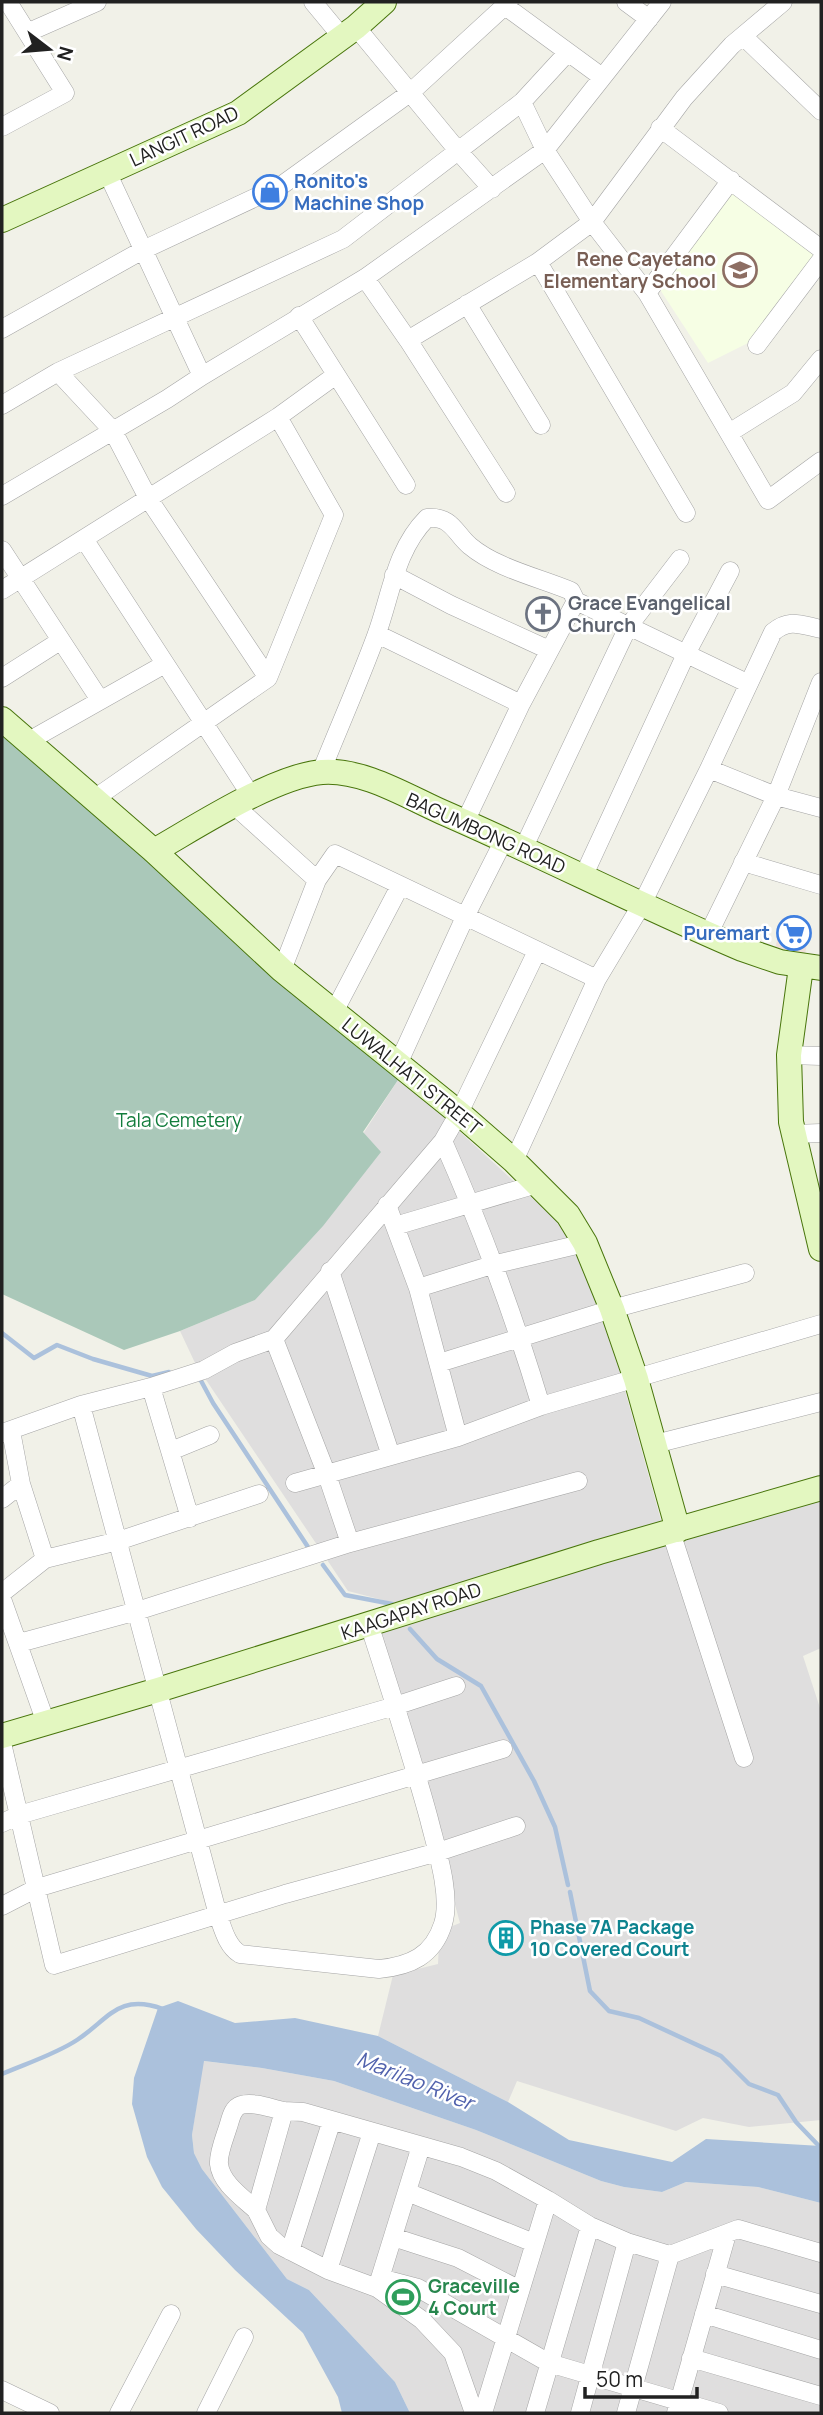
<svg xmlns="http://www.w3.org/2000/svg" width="823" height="2415" viewBox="0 0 823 2415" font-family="Manrope,sans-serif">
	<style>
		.residential { fill: #dfdede }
		.commercial { fill: #f0e1d9 }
		.education { fill: #f6fee4 }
		.cemetery { fill: #aac8b9 }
		.water { fill: #abc1dc }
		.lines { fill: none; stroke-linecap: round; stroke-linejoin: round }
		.stream { stroke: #abc1dc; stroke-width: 4.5 }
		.street-casing { stroke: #a5a5a5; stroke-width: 19 }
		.secondary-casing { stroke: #48750b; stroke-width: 26 }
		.street { stroke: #fff; stroke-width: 18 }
		.secondary { stroke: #e3f7c0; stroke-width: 24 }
		.labels { text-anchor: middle; stroke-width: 5; stroke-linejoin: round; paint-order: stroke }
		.street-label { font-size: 19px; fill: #212121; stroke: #fff }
		.shop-label { font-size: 19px; font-weight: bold; fill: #366cbe; stroke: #fff; text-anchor: start }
		.education-label { font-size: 19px; font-weight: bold; fill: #785e54; stroke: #fff; text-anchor: end }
		.worship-label { font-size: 19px; font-weight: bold; fill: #5b616d; stroke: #fff; text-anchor: start }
		.park-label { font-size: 19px; fill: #127c3c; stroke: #fff }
		.culture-label { font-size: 19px; font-weight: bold; fill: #0d838f; stroke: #fff; text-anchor: start }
		.leisure-label { font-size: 19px; font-weight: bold; fill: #27864d; stroke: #fff; text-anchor: start }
		.water-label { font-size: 21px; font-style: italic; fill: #5162ad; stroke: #fff }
	</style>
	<rect width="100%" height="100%" fill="#f1f1e8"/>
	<path class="residential" d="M400,1077L568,1231L595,1282L662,1524L402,1605L348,1591L196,1365L180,1331L255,1300Z
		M821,1497V1648L803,1656L821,1711V2120L749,2127L703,2118L676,2131L517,2081L508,2102L378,2036L393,1975L438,1964L439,1943L445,1929L460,1923L380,1631Z
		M203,2061L262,2068L334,2081L476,2130L601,2181L624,2187L662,2192L686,2182L758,2187L821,2203V2413H410L395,2382L309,2290L287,2279L202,2169L194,2153L192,2135Z"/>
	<path class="commercial" d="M782,918L810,924L804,961L774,954Z"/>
	<path class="education" d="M735,190L818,252L766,334L708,363L659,288Z"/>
	<path class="cemetery" d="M2,729L400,1077L363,1132L381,1152L323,1226L255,1300L180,1331L124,1350L2,1294Z"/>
	<path class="water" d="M178,2001L235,2023L295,2018L378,2036L508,2102L569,2140L672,2162L706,2139L821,2146V2203L758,2187L686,2182L662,2192L624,2187L601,2181L476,2130L334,2081L262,2068L204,2061L192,2135L194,2153L202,2169L287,2279L309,2290L395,2382L410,2413H342L338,2397L303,2333L235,2270L196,2229L162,2187L147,2157L132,2104L134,2078L158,2008Z"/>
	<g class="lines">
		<path class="stream" d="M2,1333L34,1358L57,1345L93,1359L152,1376L169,1372
			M199,1377L213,1403L310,1550
			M323,1565L345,1595L392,1604
			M410,1629L437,1659L481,1686L534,1781L555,1827L568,1885
			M570,1892L590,1991L609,2011L639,2018L721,2056L749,2084L778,2095L796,2122L818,2145L821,2153
			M2,2074C25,2064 56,2054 77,2040C109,2019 118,1993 163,2009"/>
		<g class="street-casing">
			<path id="street" d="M313,2L342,37
				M626,2L649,19
				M505,6L602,77
				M356,27L459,152L492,189
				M29,32L97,2
				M743,36L821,111
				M522,102L545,150L592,222L647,293L768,500L821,461
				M2,127L65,93L8,2
				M660,128L821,249
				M107,172L202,376
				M538,262L686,513
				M365,278L408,340L506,493
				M647,293L731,180
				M467,304L541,425
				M299,316L406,485
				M2,329L143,250L282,185L411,92L509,2
				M408,340L538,262L592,222L684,98L732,45L783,2
				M757,345L821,260
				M58,372L113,431L148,498L268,678
				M2,405L58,372L343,239L522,102L568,52
				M729,433L793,393L821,359
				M2,496L167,399L202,376L365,278L545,150L662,2
				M84,539L252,797
				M2,550L100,700
				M394,575L451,605L549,650
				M2,590L278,417L336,375
				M377,634L521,704
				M2,678L60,641
				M27,742L165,664
				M709,769L776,796L821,808
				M321,772C339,727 359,682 376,636C391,596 395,550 427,518C453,516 455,534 470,546C496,568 540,578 571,591L576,601L747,683
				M94,799L268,678L334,515L278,417
				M235,806L317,880
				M465,822L521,704L576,601
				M523,849L628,627L680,559
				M743,862L821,885
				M583,877L686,654L730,571
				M708,935L776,796L821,682
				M282,970L317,880L335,854L597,979
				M334,1012L400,886
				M789,1055L821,1056
				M398,1064L465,917L504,840
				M793,1134L821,1133
				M443,1141C481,1227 514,1316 541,1406
				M514,1161L597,979L642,904L709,769L773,632C790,618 801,625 821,629
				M387,1205L418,1288L458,1437
				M395,1226L537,1184
				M330,1271L391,1456
				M418,1288L492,1265L585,1243
				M274,1339L327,1475L350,1543
				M439,1363L612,1309L745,1273
				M151,1387L190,1518
				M81,1405L218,1915C223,1929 227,1946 240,1954L379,1969C410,1966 433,1956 443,1924C452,1895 436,1848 429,1819C411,1753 390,1689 369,1624
				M11,1431L21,1484L45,1559
				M2,1433L81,1405L151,1387L204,1370L235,1353L274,1339L443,1141L459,1113L537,951
				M655,1444L821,1402
				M171,1451L210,1435
				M295,1483L458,1437L541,1406L821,1324
				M2,1499L21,1484
				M671,1532L744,1758
				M2,1593L45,1559L118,1541L259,1494
				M2,1599L46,1723
				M19,1643L137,1611L350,1543L578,1481
				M2,1743L54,1965L285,1894L438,1852L516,1826
				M2,1823L19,1815L395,1706L456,1686
				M2,1906L37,1888L503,1749
				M407,2192L534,2243
				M256,2210C242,2197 221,2183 219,2164C218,2153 225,2137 228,2127C231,2118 232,2108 241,2105C254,2101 272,2109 284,2111
				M393,2237L458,2258L520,2290
				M290,2251L332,2120
				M328,2270L372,2132
				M715,2274L821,2304
				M380,2278L418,2288L549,2363L719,2413
				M377,2288L421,2146
				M704,2314L821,2350
				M691,2358L821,2396
				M2,2390L50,2413
				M119,2413L171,2314
				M206,2413L244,2337
				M474,2413L453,2353L422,2320L377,2288L328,2270L279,2245L269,2236L256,2210L284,2111L303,2112L461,2157L496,2171L548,2200L590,2226L627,2242L670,2255L738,2229L821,2253
				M483,2413L548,2200
				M535,2413L590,2226
				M580,2413L627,2242
				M626,2413L670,2255
				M676,2413L727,2234"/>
		</g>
		<g class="secondary-casing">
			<path id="secondary" d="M2,220L238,113L356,27L384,2
				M2,719L154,851L282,970L459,1113L514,1161L568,1215L585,1243L612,1309L636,1379L678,1530
				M154,851C198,826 274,776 322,772C363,769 406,796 442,812C543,856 641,906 742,949L780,962L821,968
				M801,967L789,1055L791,1122L821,1249
				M2,1736L158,1690L599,1552L821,1488"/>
		</g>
		<use href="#street" class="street"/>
		<use href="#secondary" class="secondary"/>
	</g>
	<defs>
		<g id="shop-ring" transform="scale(1.75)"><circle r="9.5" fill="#fff" stroke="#3f7fe0" stroke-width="1.5"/><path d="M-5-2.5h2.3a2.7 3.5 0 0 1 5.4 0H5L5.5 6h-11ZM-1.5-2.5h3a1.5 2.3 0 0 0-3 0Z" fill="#3f7fe0"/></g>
		<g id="school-ring" transform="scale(1.75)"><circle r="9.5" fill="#fff" stroke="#8d6e63" stroke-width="1.5"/><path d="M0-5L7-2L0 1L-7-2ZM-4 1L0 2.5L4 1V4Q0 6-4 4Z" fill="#8d6e63"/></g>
		<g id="church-ring" transform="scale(1.75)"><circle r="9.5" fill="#fff" stroke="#6b7280" stroke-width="1.5"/><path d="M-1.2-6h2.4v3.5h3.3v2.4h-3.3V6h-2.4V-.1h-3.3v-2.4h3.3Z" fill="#6b7280"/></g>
		<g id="supermarket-ring" transform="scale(1.75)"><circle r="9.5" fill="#fff" stroke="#3f7fe0" stroke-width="1.5"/><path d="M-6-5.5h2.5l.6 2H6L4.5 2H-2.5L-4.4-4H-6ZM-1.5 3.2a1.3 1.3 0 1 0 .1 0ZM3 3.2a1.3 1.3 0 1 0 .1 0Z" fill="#3f7fe0"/></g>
		<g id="building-ring" transform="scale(1.75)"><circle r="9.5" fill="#fff" stroke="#0f9aa8" stroke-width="1.5"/><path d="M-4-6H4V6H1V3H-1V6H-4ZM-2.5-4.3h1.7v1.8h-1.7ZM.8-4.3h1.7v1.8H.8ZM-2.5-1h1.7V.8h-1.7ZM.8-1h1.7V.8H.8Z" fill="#0f9aa8"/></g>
		<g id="stadium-ring" transform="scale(1.75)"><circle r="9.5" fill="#fff" stroke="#2e9e5b" stroke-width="1.5"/><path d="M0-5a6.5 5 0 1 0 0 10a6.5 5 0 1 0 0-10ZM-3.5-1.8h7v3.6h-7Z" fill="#2e9e5b"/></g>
	</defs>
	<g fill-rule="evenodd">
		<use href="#shop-ring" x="270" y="192"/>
		<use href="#school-ring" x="740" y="270"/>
		<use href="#church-ring" x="543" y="614"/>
		<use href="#supermarket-ring" x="794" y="933"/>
		<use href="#building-ring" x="506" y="1938"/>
		<use href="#stadium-ring" x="403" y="2297"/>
	</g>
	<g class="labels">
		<g class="street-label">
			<text transform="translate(184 136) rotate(-25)" y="7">LANGIT ROAD</text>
			<text transform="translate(486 833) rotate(24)" y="7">BAGUMBONG ROAD</text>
			<text transform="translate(412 1076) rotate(39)" y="7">LUWALHATI STREET</text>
			<text transform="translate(411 1611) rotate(-18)" y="7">KAAGAPAY ROAD</text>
		</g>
		<g class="shop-label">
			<text x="294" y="188">Ronito's<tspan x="294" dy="22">Machine Shop</tspan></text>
			<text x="770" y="940" text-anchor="end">Puremart</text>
		</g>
		<g class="education-label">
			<text x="716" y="266">Rene Cayetano<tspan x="716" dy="22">Elementary School</tspan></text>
		</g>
		<g class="worship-label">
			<text x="568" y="610">Grace Evangelical<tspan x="568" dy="22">Church</tspan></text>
		</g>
		<g class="park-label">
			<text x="179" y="1127">Tala Cemetery</text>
		</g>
		<g class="culture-label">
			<text x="530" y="1934">Phase 7A Package<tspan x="530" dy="22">10 Covered Court</tspan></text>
		</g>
		<g class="leisure-label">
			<text x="428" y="2293">Graceville<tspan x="428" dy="22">4 Court</tspan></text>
		</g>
		<g class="water-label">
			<text transform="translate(415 2081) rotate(22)" y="7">Marilao River</text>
		</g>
	</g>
	<rect width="823" height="2415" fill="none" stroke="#212121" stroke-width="7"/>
	<g transform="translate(49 49) rotate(106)" stroke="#ffffff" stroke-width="5" paint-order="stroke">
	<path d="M0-5L12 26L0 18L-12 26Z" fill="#212121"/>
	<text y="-10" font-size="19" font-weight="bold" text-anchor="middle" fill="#212121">N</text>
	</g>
	<path d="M585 2387v10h112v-10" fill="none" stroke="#212121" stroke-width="3.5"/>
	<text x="596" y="2387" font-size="21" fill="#212121" stroke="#ffffff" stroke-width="5" paint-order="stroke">50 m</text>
</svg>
